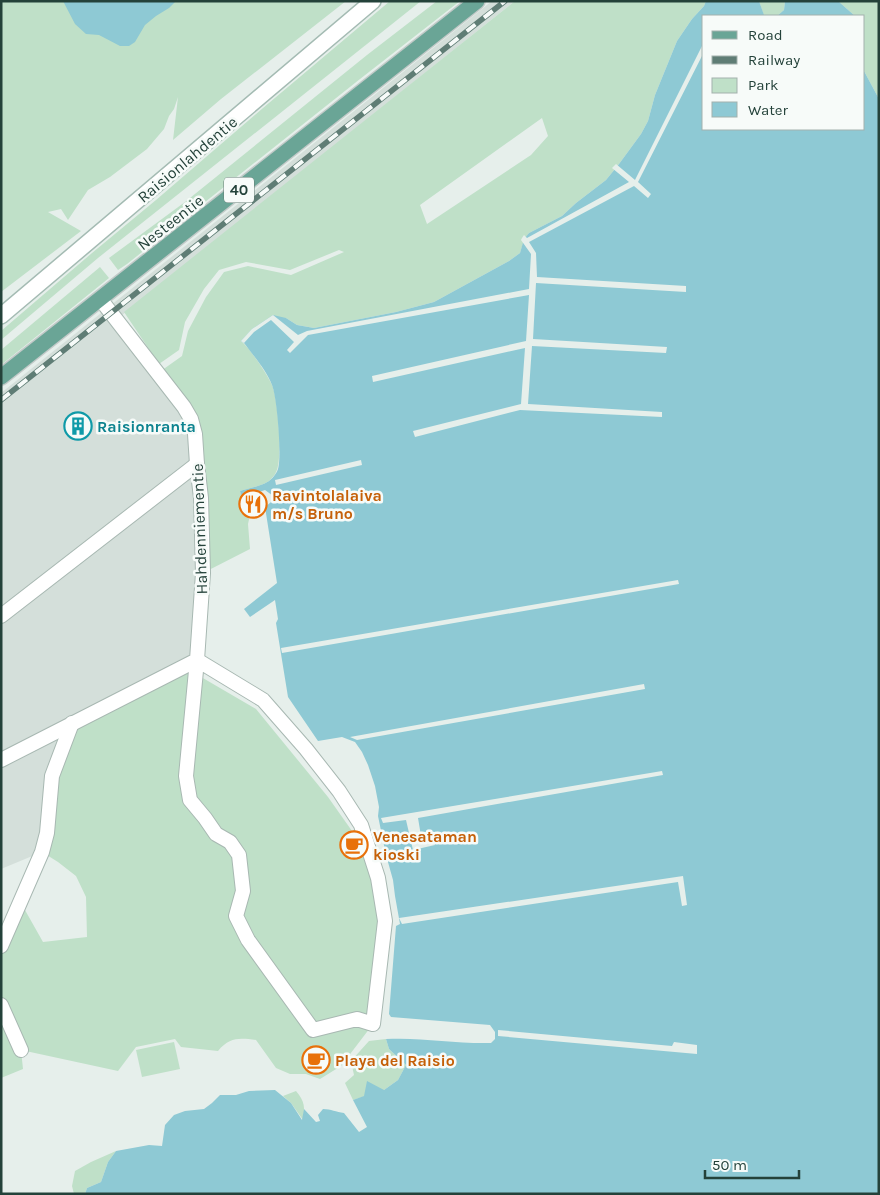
<svg xmlns="http://www.w3.org/2000/svg" width="880" height="1195" viewBox="0 0 880 1195" font-family="Karla,sans-serif">
<style>
.built{fill:#d4dfda}
.green{fill:#bfe0c8;fill-rule:evenodd}
.water{fill:#8ec9d4}
.pier{fill:#e6efeb}
.lines{fill:none;stroke-linecap:round;stroke-linejoin:round}
.minor-casing{stroke:#a8b8b2;stroke-width:16}
.secondary-casing{stroke:#a4bbb3;stroke-width:18}
.primary-casing{stroke:#c2cac8;stroke-width:18}
.minor{stroke:#fff;stroke-width:14}
.secondary{stroke:#fff;stroke-width:15}
.primary{stroke:#6aa596;stroke-width:15}
.rail-casing{stroke:#5f7d75;stroke-width:5.5}
.rail{stroke:#f7fbf9;stroke-width:4;stroke-dasharray:11;stroke-linecap:butt}
.labels{text-anchor:middle;stroke-width:5;stroke-linejoin:round;paint-order:stroke}
.shield{fill:#f7fbf9;stroke:#637a73;stroke-width:1}
.shield-label{font-size:15px;font-weight:bold;fill:#24423a}
.street-label{font-size:16px;fill:#24423a;stroke:#f7fbf9}
.culture-label{font-size:16px;font-weight:bold;fill:#0d838f;stroke:#f7fbf9;text-anchor:start}
.food-label{font-size:16px;font-weight:bold;fill:#c56008;stroke:#f7fbf9;text-anchor:start}
</style>
<rect width="100%" height="100%" fill="#e6efeb"/>
<polygon class="built" points="492,1 515,1 111,324 132,340 195,434 197,660 42,852 1,869 1,393"/>
<g class="green">
<polygon points="1,1 346,1 221,99 173,140 178,97 174,109 169,116 164,129 147,149 110,177 88,190 68,220 61,209 48,212 81,231 1,292"/>
<polygon points="390,1 421,1 98,258 1,340 1,331 92,253 156,200 263,108"/>
<polygon points="437,1 460,1 360,79 127,264 118,270 109,258 185,202 367,55"/>
<path d="M 515,1 L 706,1 L 704,6 L 692,19 L 677,41 L 655,95 L 648,121 L 641,134 L 619,164 L 606,180 L 576,203 L 562,216 L 529,233 L 524,240 L 520,253 L 509,261 L 434,302 L 396,312 L 314,328 L 297,325 L 286,318 L 252,329 L 241,341 C 249,347 268,375 272,385 C 278,398 283,461 276,472 C 275,475 271,479 269,481 C 264,485 247,489 240,491 L 244,504 L 253,502 L 248,524 L 250,549 L 203,573 L 195,434 L 158,373 L 182,356 L 188,331 L 206,297 L 224,272 L 248,266 L 291,275 L 344,252 L 339,250 L 290,270 L 246,262 L 219,270 L 204,289 L 185,322 L 179,350 L 159,364 L 124,312 ZM 542,118 L 548,136 L 531,155 L 427,224 L 420,205 Z"/>
<polygon points="759,1 785,1 784,10 777,16 764,16"/>
<polygon points="838,1 879,1 879,99 864,71 864,16 855,16"/>
<polygon points="100,267 109,278 1,365 1,350"/>
<path d="M 197,660 L 196,674 L 256,709 L 328,797 L 352,831 L 361,825 L 385,921 L 373,1024 L 341,1066 L 320,1079 L 306,1074 L 290,1074 L 276,1068 L 256,1040 C 239,1038 230,1037 218,1051 L 181,1047 L 175,1039 L 136,1047 L 118,1071 L 21,1050 L 23,1069 L 1,1078 L 1,946 L 21,903 L 43,942 L 87,937 L 86,897 L 76,876 L 58,862 L 42,852 L 52,776 L 72,723 Z"/>
<polygon points="386,1039 389,1049 406,1065 398,1080 384,1090 353,1100 345,1083 354,1075 351,1061 369,1041"/>
<polygon points="174,1042 180,1069 142,1077 136,1050"/>
<path d="M 296,1091 C 305,1102 305,1107 303,1120 L 291,1103 L 283,1096 Z"/>
<polygon points="116,1151 108,1162 101,1182 87,1188 85,1194 74,1194 72,1186 75,1171 91,1162"/>
</g>
<g class="water">
<polygon points="63,1 176,1 169,8 156,16 145,25 135,42 129,46 120,46 99,35 86,34 75,24"/>
<path d="M 706,1 L 759,1 L 764,15 L 771,16 L 704,16 L 704,129 L 864,129 L 864,71 L 879,99 L 879,1194 L 85,1194 L 87,1188 L 101,1182 L 108,1162 L 116,1151 L 149,1145 L 162,1146 L 165,1125 L 174,1115 L 185,1111 L 204,1109 L 212,1103 L 220,1095 L 236,1095 L 249,1091 L 275,1090 L 291,1103 L 302,1120 L 304,1109 L 316,1122 L 320,1121 L 318,1115 L 323,1109 C 331,1109 336,1112 344,1113 L 359,1132 L 367,1127 L 353,1100 L 364,1096 L 367,1081 L 384,1090 L 398,1080 L 406,1065 L 389,1049 L 386,1039 C 421,1037 456,1044 491,1043 L 495,1039 L 495,1032 L 490,1025 L 391,1017 L 389,1014 L 396,926 L 400,924 L 395,896 L 393,880 L 386,855 L 378,816 L 379,807 L 375,786 L 368,765 L 362,752 L 355,742 L 342,737 L 318,741 L 288,697 L 276,623 L 278,619 L 275,600 L 250,617 L 244,609 L 277,583 L 265,507 L 276,498 L 265,490 L 242,498 L 240,491 C 247,489 264,485 269,481 C 272,479 277,473 278,469 C 282,456 277,397 272,385 C 267,371 253,355 244,343 L 241,341 L 252,329 L 273,315 L 286,318 L 297,325 L 314,328 L 396,312 L 434,302 L 509,261 L 520,253 L 524,239 L 529,233 L 562,216 L 576,203 L 606,180 L 619,164 L 641,134 L 648,121 L 655,95 L 677,41 L 692,19 L 704,6 Z"/>
<polygon points="785,1 838,1 855,16 777,16 784,10"/>
</g>
<g class="pier">
<polygon points="704,42 704,52 638,182 651,194 648,198 634,186 529,242 536,253 537,277 686,286 686,292 536,283 533,339 667,347 666,353 532,346 528,404 662,412 662,417 520,410 415,437 413,431 521,404 525,348 373,382 372,376 526,341 529,295 308,335 290,353 287,350 294,342 271,320 254,332 244,343 241,341 252,329 273,315 298,335 307,331 529,289 531,254 521,240 522,238 524,235 527,238 629,182 612,168 616,164 635,180"/>
<polygon points="361,460 362,465 276,485 275,480"/>
<polygon points="678,580 679,584 282,653 281,648"/>
<polygon points="644,684 645,689 357,740 350,737"/>
<polygon points="662,771 663,775 418,818 422,842 434,840 435,845 413,850 406,820 383,823 381,818"/>
<polygon points="683,876 687,905 682,906 678,882 402,924 399,918"/>
<polygon points="498,1030 672,1046 674,1042 697,1045 697,1054 498,1036"/>
</g>
<g class="lines">
<g class="minor-casing">
<g id="minor">
<polyline points="1,616 197,464"/>
<polygon points="197,660 263,700 306,749 339,791 361,825 378,878 385,921 373,1024 357,1019 313,1030 248,940 236,916 243,891 239,855 230,842 216,834 205,818 190,800 186,776"/>
<polyline points="1,760 197,660 203,573 201,498 197,464 195,434 191,419 184,407 101,300"/>
<polyline points="1,946 42,852 47,833 52,776 72,723"/>
<polyline points="1,1005 21,1050"/>
</g>
</g>
<g class="secondary-casing">
<polyline id="secondary" points="1,316 373,1"/>
</g>
<g class="primary-casing">
<polyline id="primary" points="1,377 477,1"/>
</g>
<use href="#minor" class="minor"/>
<use href="#secondary" class="secondary"/>
<use href="#primary" class="primary"/>
<g class="rail-casing">
<polyline id="rail" points="1,400 505,1"/>
</g>
<use href="#rail" class="rail"/>
</g>
<defs>
<g id="building-ring" transform="scale(1.4375)"><circle r="9.5" fill="#f7fbf9" stroke="#0f9aa8" stroke-width="1.5"/><path d="M-4-6H4V6H1V3H-1V6H-4ZM-2.5-4.3h1.7v1.8h-1.7ZM.8-4.3h1.7v1.8H.8ZM-2.5-1h1.7V.8h-1.7ZM.8-1h1.7V.8H.8Z" fill="#0f9aa8"/></g>
<g id="restaurant-ring" transform="scale(1.4375)"><circle r="9.5" fill="#f7fbf9" stroke="#e8710a" stroke-width="1.5"/><path d="M-5-6h1v4h1v-4h1v4h1v-4h1v5L-1.5 .5V6h-2V.5L-5-1ZM5-6V6H3V1.5H1.5Q1.5-4 5-6Z" fill="#e8710a"/></g>
<g id="cafe-ring" transform="scale(1.4375)"><circle r="9.5" fill="#f7fbf9" stroke="#e8710a" stroke-width="1.5"/><path d="M-5.5-4.5H6V0H3Q3 3.5 0 3.5H-2.5Q-5.5 3.5-5.5 0ZM3-3.2v2h1.7v-2ZM-6 4.5H4V6H-6Z" fill="#e8710a"/></g>
</defs>
<g fill-rule="evenodd">
<use href="#building-ring" x="78" y="426"/>
<use href="#restaurant-ring" x="253" y="504"/>
<use href="#cafe-ring" x="354" y="845"/>
<use href="#cafe-ring" x="316" y="1060"/>
</g>
<g class="labels">
<rect class="shield" x="224" y="177.5" width="30" height="25" rx="4"/>
<g class="shield-label">
<text x="239" y="195">40</text>
</g>
<g class="street-label">
<text transform="translate(187 159) rotate(-40)" y="6">Raisionlahdentie</text>
<text transform="translate(170 222) rotate(-38)" y="6">Nesteentie</text>
<text transform="translate(199 529) rotate(-92)" y="6">Hahdenniementie</text>
</g>
<g class="culture-label">
<text x="97" y="432">Raisionranta</text>
</g>
<g class="food-label">
<text x="272" y="501">Ravintolalaiva<tspan x="272" dy="18">m/s Bruno</tspan></text>
<text x="373" y="842">Venesataman<tspan x="373" dy="18">kioski</tspan></text>
<text x="335" y="1066">Playa del Raisio</text>
</g>
</g>
<rect width="880" height="1195" fill="none" stroke="#24423a" stroke-width="5"/>
<rect x="702" y="15" width="162" height="115" fill="#f7fbf9" stroke="#a3b1ad"/>
<rect x="712" y="31" width="25" height="8" fill="#6aa596" stroke="#a3b1ad"/>
<text x="748" y="40" font-size="15" fill="#24423a">Road</text>
<rect x="712" y="56" width="25" height="8" fill="#5f7d75" stroke="#a3b1ad"/>
<text x="748" y="65" font-size="15" fill="#24423a">Railway</text>
<rect x="712" y="78" width="25" height="15" fill="#bfe0c8" stroke="#a3b1ad"/>
<text x="748" y="90" font-size="15" fill="#24423a">Park</text>
<rect x="712" y="102" width="25" height="15" fill="#8ec9d4" stroke="#a3b1ad"/>
<text x="748" y="115" font-size="15" fill="#24423a">Water</text>
<path d="M705 1170v8h94v-8" fill="none" stroke="#24423a" stroke-width="2.5"/>
<text x="712" y="1170" font-size="15" fill="#24423a" stroke="#f7fbf9" stroke-width="4" paint-order="stroke">50 m</text>
</svg>
